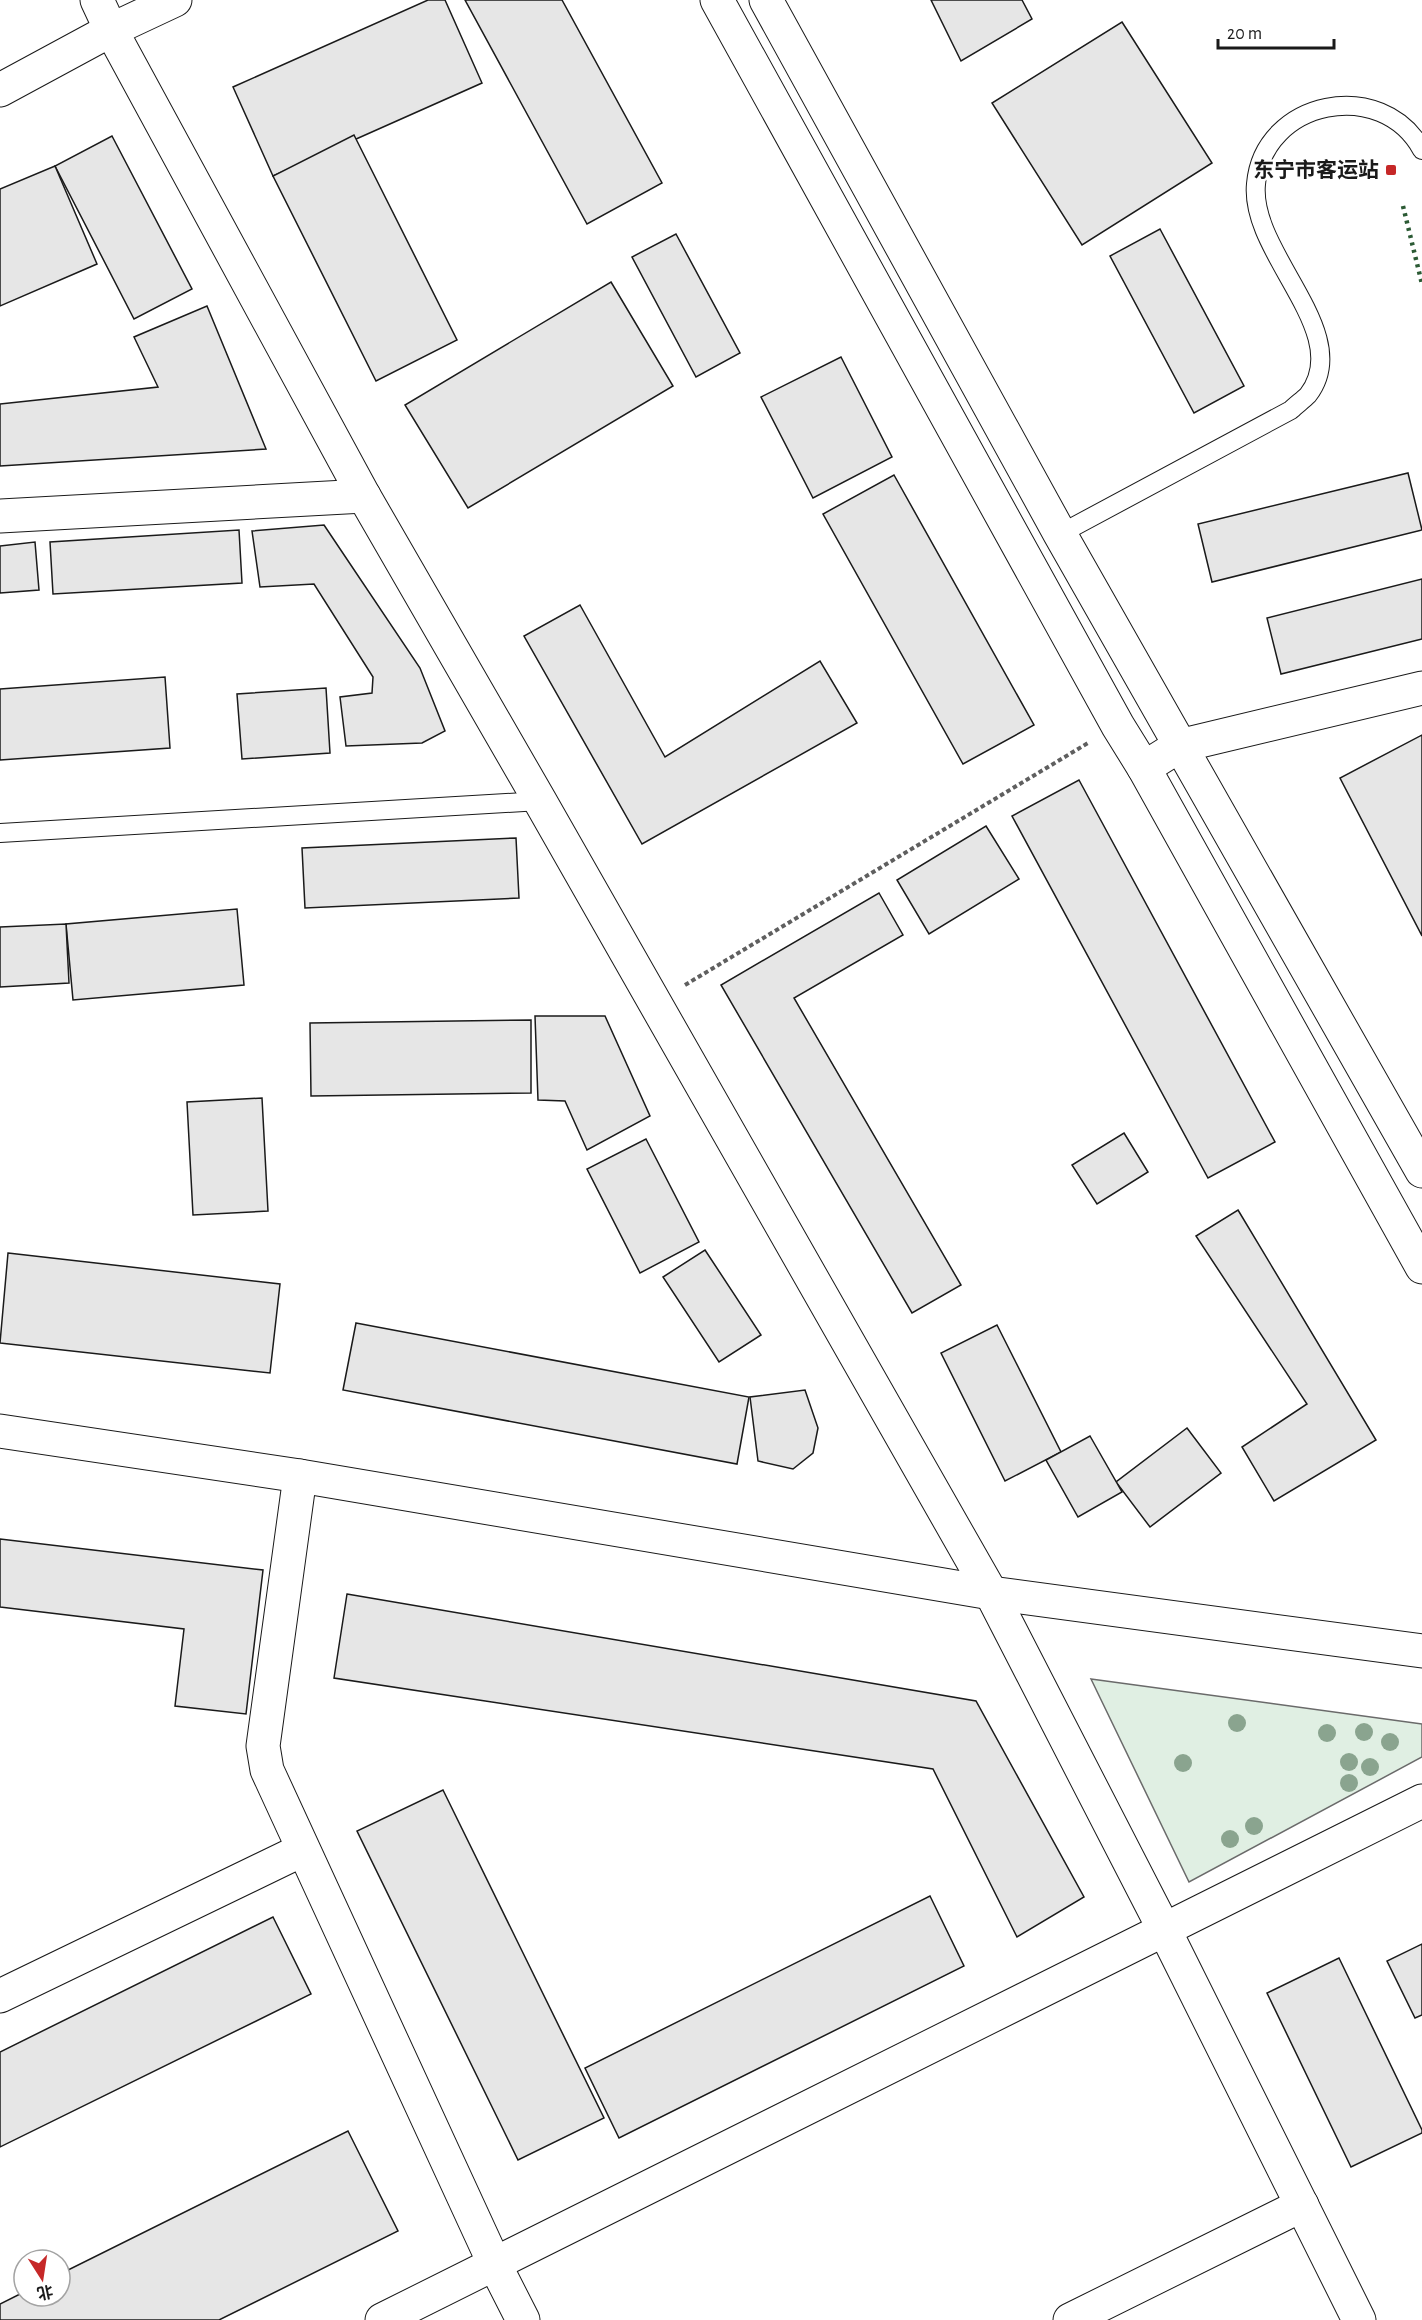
<svg xmlns="http://www.w3.org/2000/svg" width="1422" height="2320" viewBox="0 0 1422 2320" font-family="'Alegreya Sans','Noto Sans SC',sans-serif">
<style>
.green{fill:#e0efe3;stroke:#6a6a6a;stroke-width:1.5}
.building{fill:#e6e6e6;stroke:#1a1a1a;stroke-width:1.5}
.lines{fill:none;stroke-linecap:round;stroke-linejoin:round}
.lane-casing{stroke:#1a1a1a;stroke-width:20}
.street-casing{stroke:#1a1a1a;stroke-width:35}
.secondary-casing{stroke:#1a1a1a;stroke-width:35}
.highway-casing{stroke:#1a1a1a;stroke-width:35}
.path{stroke:#5f5f5f;stroke-width:4;stroke-dasharray:4.5 3;stroke-linecap:butt}
.lane{stroke:#fff;stroke-width:18}
.street{stroke:#fff;stroke-width:33}
.secondary{stroke:#fff;stroke-width:33}
.highway{stroke:#fff;stroke-width:33}
.hedge{stroke:#2b5a34;stroke-width:4.5;stroke-dasharray:3 4.5;stroke-linecap:butt}
.tree{fill:#8aa48f}
.poi-dot{fill:#c62828;stroke:#fff;stroke-width:2}
.labels{text-anchor:middle;stroke-width:4.5;stroke-linejoin:round;paint-order:stroke}
.poi-label{font-size:21px;font-weight:bold;fill:#1a1a1a;stroke:#fff;text-anchor:end}
</style>
<rect width="100%" height="100%" fill="#fff"/>
<polygon class="green" points="1091,1679 1422,1724 1422,1757 1189,1882"/>
<g class="building">
<polygon points="428,0 445,0 482,83 273,176 233,87"/>
<polygon points="465,0 562,0 662,183 587,224"/>
<polygon points="931,0 1022,0 1032,19 961,61"/>
<polygon points="1122,22 1212,163 1082,245 992,103"/>
<polygon points="354,135 457,340 376,381 273,176"/>
<polygon points="112,136 192,289 134,319 55,166"/>
<polygon points="55,166 97,264 0,306 0,189"/>
<polygon points="1160,229 1244,386 1194,413 1110,256"/>
<polygon points="676,234 740,353 696,377 632,257"/>
<polygon points="611,282 673,386 468,508 405,405"/>
<polygon points="207,306 266,449 0,466 0,404 158,387 134,337"/>
<polygon points="841,357 892,457 813,498 761,397"/>
<polygon points="1408,473 1422,530 1212,582 1198,524"/>
<polygon points="894,475 1034,725 963,764 823,514"/>
<polygon points="324,525 420,668 445,731 422,743 346,746 340,697 372,693 373,677 314,584 260,587 252,531"/>
<polygon points="239,530 242,583 53,594 50,542"/>
<polygon points="35,542 39,590 0,593 0,546"/>
<polygon points="1422,579 1422,639 1281,674 1267,618"/>
<polygon points="580,605 665,757 820,661 857,723 642,844 524,636"/>
<polygon points="165,677 170,748 0,760 0,689"/>
<polygon points="326,688 330,753 242,759 237,694"/>
<polygon points="1422,735 1422,936 1340,778"/>
<polygon points="1079,780 1275,1142 1208,1178 1012,816"/>
<polygon points="986,826 1019,879 929,934 897,880"/>
<polygon points="516,838 519,898 305,908 302,848"/>
<polygon points="879,893 903,935 794,998 961,1285 912,1313 721,985"/>
<polygon points="237,909 244,985 73,1000 66,924"/>
<polygon points="66,924 69,983 0,987 0,927"/>
<polygon points="535,1016 605,1016 650,1116 587,1150 565,1101 538,1100"/>
<polygon points="531,1020 531,1093 311,1096 310,1023"/>
<polygon points="262,1098 268,1211 193,1215 187,1102"/>
<polygon points="1124,1133 1148,1172 1097,1204 1072,1165"/>
<polygon points="646,1139 699,1242 640,1273 587,1169"/>
<polygon points="1238,1210 1376,1440 1274,1501 1242,1447 1307,1404 1196,1236"/>
<polygon points="705,1250 761,1335 719,1362 663,1277"/>
<polygon points="8,1253 280,1284 270,1373 0,1343"/>
<polygon points="356,1323 749,1397 737,1464 343,1390"/>
<polygon points="997,1325 1061,1452 1005,1481 941,1353"/>
<polygon points="805,1390 818,1428 813,1453 793,1469 758,1461 750,1397"/>
<polygon points="1187,1428 1221,1473 1150,1527 1116,1482"/>
<polygon points="1090,1436 1122,1492 1078,1517 1046,1460"/>
<polygon points="0,1539 263,1570 246,1714 175,1706 184,1629 0,1607"/>
<polygon points="347,1594 976,1701 1084,1897 1017,1937 933,1769 334,1678"/>
<polygon points="443,1790 604,2118 518,2160 357,1831"/>
<polygon points="930,1896 964,1966 619,2138 585,2068"/>
<polygon points="273,1917 311,1994 0,2147 0,2052"/>
<polygon points="1422,1944 1422,2015 1415,2018 1387,1961"/>
<polygon points="1339,1958 1422,2130 1422,2133 1351,2167 1267,1993"/>
<polygon points="348,2131 398,2231 219,2320 0,2320 0,2304 24,2292 24,2296 60,2296 60,2274"/>
</g>
<g class="lines">
<g class="lane-casing">
<g id="lane">
<path d="M 1060,534 L 1291,410 C 1296,405 1303,400 1308,395 C 1356,333 1249,254 1256,184 C 1263,100 1382,76 1422,150"/>
<polyline points="0,833 540,801"/>
</g>
</g>
<g class="street-casing">
<g id="street">
<polyline points="97,0 111,30 364,496 540,801 991,1593 1165,1931 1359,2320"/>
<polyline points="0,516 364,496"/>
<polyline points="1144,768 1179,746 1422,688"/>
<polyline points="0,1431 300,1476 991,1593 1422,1651"/>
<polyline points="300,1476 263,1746 267,1770 495,2265 523,2320"/>
<polyline points="0,1996 302,1850"/>
<polyline points="382,2320 1422,1801"/>
<polyline points="1070,2320 1302,2205"/>
</g>
</g>
<g class="secondary-casing">
<polyline id="secondary" points="0,90 111,30 175,0"/>
</g>
<g class="highway-casing">
<g id="highway">
<polyline points="717,0 1118,726 1144,768 1422,1267"/>
<polyline points="766,0 1060,534 1422,1171"/>
</g>
</g>
<polyline class="path" points="685,985 1088,743"/>
<use href="#lane" class="lane"/>
<use href="#street" class="street"/>
<use href="#secondary" class="secondary"/>
<use href="#highway" class="highway"/>
<polyline class="hedge" points="1403,206 1422,284"/>
</g>
<g class="tree">
<circle cx="1237" cy="1723" r="9"/>
<circle cx="1364" cy="1732" r="9"/>
<circle cx="1327" cy="1733" r="9"/>
<circle cx="1390" cy="1742" r="9"/>
<circle cx="1349" cy="1762" r="9"/>
<circle cx="1183" cy="1763" r="9"/>
<circle cx="1370" cy="1767" r="9"/>
<circle cx="1349" cy="1783" r="9"/>
<circle cx="1254" cy="1826" r="9"/>
<circle cx="1230" cy="1839" r="9"/>
</g>
<rect class="poi-dot" x="1385" y="164" width="12" height="12" rx="3"/>
<g class="labels">
<g class="poi-label">
<text x="1379" y="177">东宁市客运站</text>
</g>
</g>
<g transform="translate(42 2278) rotate(168)"><circle r="28" fill="#ffffff" stroke="#a3a3a3" stroke-width="1.5"/>
<path d="M0-4.5L10 22L0 15L-10 22Z" fill="#c62828"/>
<text y="-9" font-size="16" font-weight="bold" text-anchor="middle" fill="#1a1a1a">北</text>
</g>
<path d="M1218 39v9h116v-9" fill="none" stroke="#1a1a1a" stroke-width="3"/>
<text x="1227" y="39" font-size="18" fill="#1a1a1a" stroke="#ffffff" stroke-width="4.5" paint-order="stroke">20 m</text>
</svg>
